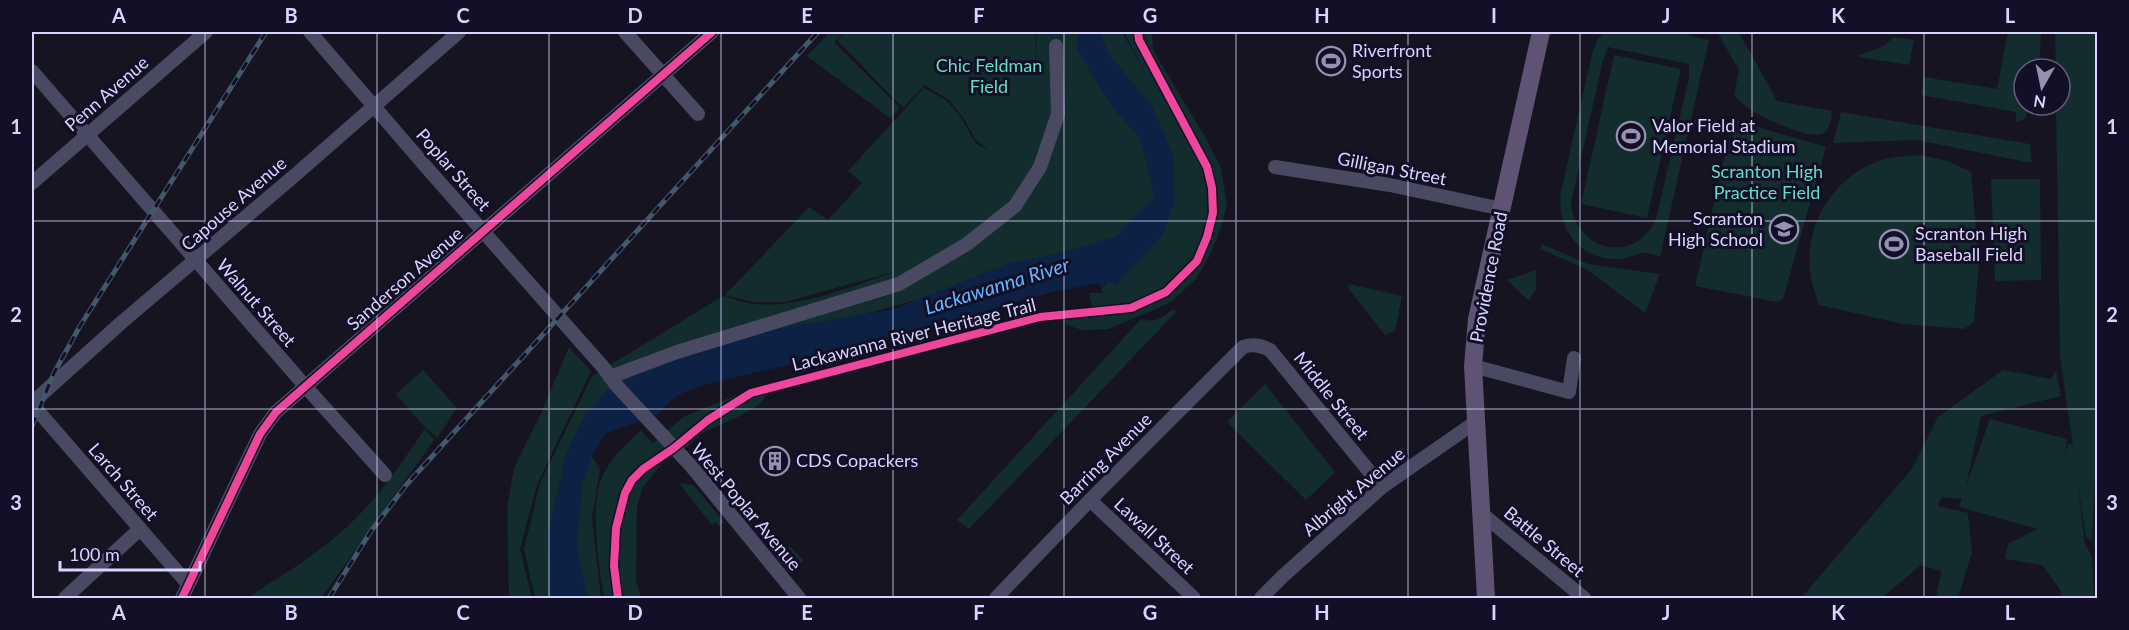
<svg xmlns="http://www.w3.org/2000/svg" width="2129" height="630" viewBox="0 0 2129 630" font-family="Lato,sans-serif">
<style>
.green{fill:#132c2d;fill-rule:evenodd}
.water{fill:#0d2144}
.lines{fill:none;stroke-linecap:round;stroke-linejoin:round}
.minor{stroke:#4a4962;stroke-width:14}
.major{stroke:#5e5373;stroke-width:18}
.rail-casing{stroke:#43596b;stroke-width:5}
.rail{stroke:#130f26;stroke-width:3;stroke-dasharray:9;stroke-linecap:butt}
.cycleway-casing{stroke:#130f26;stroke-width:11}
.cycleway{stroke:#ed469a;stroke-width:8}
.grid{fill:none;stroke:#d9d4ff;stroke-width:1.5;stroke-opacity:0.55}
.labels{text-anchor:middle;stroke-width:6;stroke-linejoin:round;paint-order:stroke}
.poi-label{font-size:18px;fill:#d9d4ff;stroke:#130f26;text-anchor:start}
.park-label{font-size:18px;fill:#5fe0c0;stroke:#130f26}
.street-label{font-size:18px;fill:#d9d4ff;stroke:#130f26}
.water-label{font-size:20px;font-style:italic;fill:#62b6ff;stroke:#130f26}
.neatline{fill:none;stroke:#d9d4ff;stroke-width:2}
.grid-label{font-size:20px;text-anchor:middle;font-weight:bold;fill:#d9d4ff}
</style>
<rect width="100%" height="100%" fill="#161421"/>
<g class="green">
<polygon points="830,32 845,32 834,42 900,108 890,118 807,56"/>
<path d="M 846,32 L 1036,32 L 1034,89 L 1037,32 L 1122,32 L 1147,76 L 1124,32 L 1152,32 L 1153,50 L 1204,135 L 1221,168 L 1227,205 L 1221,228 L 1209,257 L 1195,280 L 1170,303 L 1108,329 L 1082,330 L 1067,325 L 1063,319 L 1094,313 L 1089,293 L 1102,293 L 1101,287 L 1104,287 L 1107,282 L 1117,284 L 1123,273 L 941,293 L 747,347 L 583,444 L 600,469 L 592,518 L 601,598 L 535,598 L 524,549 L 540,483 L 592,376 L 723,296 C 733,298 744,303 755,304 C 804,308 854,285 901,270 L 785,302 L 753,302 L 725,295 L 809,207 L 828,220 L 862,183 L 848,171 L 924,88 L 947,101 L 962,119 L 975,143 L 988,150 L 975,139 L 966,122 L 949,100 L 925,85 L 903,108 L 837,40 Z"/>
<path d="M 1604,32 L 1687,32 L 1691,36 L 1709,40 L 1660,257 C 1655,255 1647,252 1642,253 C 1633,255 1625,260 1615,259 C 1578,259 1556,226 1561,192 L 1592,54 L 1598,39 ZM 1608,47 L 1689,64 L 1689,78 L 1656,219 C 1636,265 1575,252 1571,203 L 1603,60 Z"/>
<path d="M 1717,32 L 1739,32 L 1777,101 L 1832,111 C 1831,117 1831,129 1824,133 C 1811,142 1756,115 1744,105 C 1741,102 1737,99 1734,95 L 1739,70 Z"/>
<polygon points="2008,32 2041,32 2039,69 2024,69 2024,105 2030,105 2025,118 2019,122 2016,121 2016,112 1921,95 1924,77 1997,89"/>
<polygon points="2055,32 2097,32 2098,413 2092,541 2086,537 2077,479 2085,544 2092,556 2094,598 2060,598 2061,591 2042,565 2005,559 2008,544 2038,529 1959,507 1962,499 1942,497 1938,506 1968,513 1972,552 1958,598 1936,598 1941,571 1921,565 1882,598 1801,598 1912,469 1938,417 2003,370 2051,379 2056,370 2061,396 1981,416 1966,486 1990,419 2067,439 2065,454 2068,444 2073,445 2060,357 2056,105 2060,105 2060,69 2056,69"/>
<polygon points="1894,37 1914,40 1909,65 1859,57 1859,55 1882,47"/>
<polygon points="1614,55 1681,69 1647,218 1581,204"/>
<polygon points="1841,112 2030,144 2032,163 1917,140 1833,143"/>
<polygon points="1737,121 1826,147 1783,299 1777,302 1695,286 1728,141 1732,142"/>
<path d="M 1921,155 L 1948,161 L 1971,172 L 1979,262 L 1974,322 L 1964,329 L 1903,324 L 1819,305 C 1815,293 1811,281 1810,269 C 1805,220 1838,172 1885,159 C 1897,156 1909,156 1921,155 Z"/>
<polygon points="1991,179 2040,179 2041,280 1995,281"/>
<polygon points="1542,244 1588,264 1660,274 1645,313 1586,269 1540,249"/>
<polygon points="1536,270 1536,289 1529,301 1507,280"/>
<polygon points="1349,284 1402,296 1395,331 1385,335 1348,288"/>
<path d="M 1173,309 L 1176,312 L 969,529 L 957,520 L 1141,319 C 1156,323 1161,319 1173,309 Z"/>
<polygon points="569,347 591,371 537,485 520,549 532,598 509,598 507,508 514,468 542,411"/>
<polygon points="423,370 457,408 437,438 420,422 396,394"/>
<polygon points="1265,384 1335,472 1306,500 1227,422"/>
<path d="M 751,389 L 753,394 L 763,391 L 766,396 L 760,404 L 742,415 L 702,433 L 687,447 L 663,462 L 643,487 L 637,506 L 636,580 L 641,598 L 604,598 C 599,564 587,499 606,469 C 615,454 629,442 640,430 L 653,443 L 683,417 Z"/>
<path d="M 425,429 L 434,440 L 321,598 L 243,598 L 250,596 C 284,574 326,549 354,520 C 382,493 403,460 425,429 Z"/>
<polygon points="679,483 693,485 724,522 719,526 716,522 712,525"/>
<path d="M 790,547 L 804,560 L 791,574 L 778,560 C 778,552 784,550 790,547 Z"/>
</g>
<polygon class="water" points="1077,32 1100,32 1109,54 1152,106 1173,154 1175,199 1162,236 1116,284 1107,282 1104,286 1101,287 1099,283 1053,292 789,365 714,382 684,392 670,401 657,415 605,434 592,456 582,486 577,549 588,598 551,598 548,533 566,454 583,419 604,393 645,369 777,329 894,309 1007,264 1061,253 1117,236 1154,198 1147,164 1139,137 1113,108 1077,50"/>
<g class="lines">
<g class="minor">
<polyline points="310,32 427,168 603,367 617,386 692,467 799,598"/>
<polyline points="625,32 698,114"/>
<polyline points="32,71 305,386 385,475"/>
<polyline points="1275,167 1390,185 1502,209"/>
<polyline points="32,183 206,32"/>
<polyline points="1473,366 1569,392 1574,358"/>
<polyline points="610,377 677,352 899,284 967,244 1015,206 1040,167 1058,114 1056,46"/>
<polyline points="32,403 122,322 294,176 459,32"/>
<polyline points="32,404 188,584"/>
<polyline points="1090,500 1194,598"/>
<polyline points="1481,513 1584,598"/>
<polyline points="65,598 140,529"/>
<polyline points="182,598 260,434 276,412 712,32"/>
<path d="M 996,598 L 1090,500 L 1243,347 C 1253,344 1260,345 1270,350 L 1382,487"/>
<polyline points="1261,598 1283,576 1382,487 1477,421"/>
</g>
<polyline class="major" points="1486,598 1473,366 1477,319 1541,32"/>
<g class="rail-casing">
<g id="rail">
<polyline points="32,426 54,373 80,326 266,32"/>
<polyline points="329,598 371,531 407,484 818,32"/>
</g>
</g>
<use href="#rail" class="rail"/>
<g class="cycleway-casing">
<g id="cycleway">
<polyline points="182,598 260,434 276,412 712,32"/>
<polyline points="618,598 614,566 616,528 625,493 632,480 643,469 674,448 708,420 751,393 1040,317 1131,308 1166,292 1197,261 1207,237 1213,213 1212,188 1207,167 1139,40 1138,32"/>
</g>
</g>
<use href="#cycleway" class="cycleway"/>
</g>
<path class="grid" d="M 205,32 L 205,598M 377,32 L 377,598M 549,32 L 549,598M 721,32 L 721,598M 893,32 L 893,598M 1064,32 L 1064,598M 1236,32 L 1236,598M 1408,32 L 1408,598M 1580,32 L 1580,598M 1752,32 L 1752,598M 1924,32 L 1924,598M 32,221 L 2098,221M 32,409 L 2098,409"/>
<defs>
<g id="stadium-ring" transform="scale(1.5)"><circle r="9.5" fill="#130f26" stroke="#9591b1" stroke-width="1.5"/><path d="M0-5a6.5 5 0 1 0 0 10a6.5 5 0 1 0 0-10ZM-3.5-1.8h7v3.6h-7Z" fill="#9591b1"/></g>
<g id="school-ring" transform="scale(1.5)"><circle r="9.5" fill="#130f26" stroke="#9591b1" stroke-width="1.5"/><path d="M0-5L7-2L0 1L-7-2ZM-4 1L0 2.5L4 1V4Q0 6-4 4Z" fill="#9591b1"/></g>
<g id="building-ring" transform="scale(1.5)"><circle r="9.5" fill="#130f26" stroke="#9591b1" stroke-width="1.5"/><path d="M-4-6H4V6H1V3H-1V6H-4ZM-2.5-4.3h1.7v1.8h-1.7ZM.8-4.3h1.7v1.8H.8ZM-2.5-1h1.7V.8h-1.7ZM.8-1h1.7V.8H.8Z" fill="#9591b1"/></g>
</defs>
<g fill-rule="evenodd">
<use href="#stadium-ring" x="1331" y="61"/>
<use href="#stadium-ring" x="1631" y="136"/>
<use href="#school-ring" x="1784" y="229"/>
<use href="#stadium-ring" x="1894" y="244"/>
<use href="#building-ring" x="775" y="461"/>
</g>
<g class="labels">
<g class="poi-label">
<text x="1352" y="57">Riverfront<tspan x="1352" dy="21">Sports</tspan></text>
<text x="1652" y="132">Valor Field at<tspan x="1652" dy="21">Memorial Stadium</tspan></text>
<text x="1763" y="225" text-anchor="end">Scranton<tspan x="1763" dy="21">High School</tspan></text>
<text x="1915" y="240">Scranton High<tspan x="1915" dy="21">Baseball Field</tspan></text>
<text x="796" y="467">CDS Copackers</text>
</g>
<g class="park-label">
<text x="989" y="72">Chic Feldman<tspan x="989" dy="21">Field</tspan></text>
<text x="1767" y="178">Scranton High<tspan x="1767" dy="21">Practice Field</tspan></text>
</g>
<g class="street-label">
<text transform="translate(107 94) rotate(-41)" y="6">Penn Avenue</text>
<text transform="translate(1392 169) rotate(11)" y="6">Gilligan Street</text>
<text transform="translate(453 170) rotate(49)" y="6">Poplar Street</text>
<text transform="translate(234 204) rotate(-41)" y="6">Capouse Avenue</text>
<text transform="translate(1489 277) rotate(-79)" y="6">Providence Road</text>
<text transform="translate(405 279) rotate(-41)" y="6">Sanderson Avenue</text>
<text transform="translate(256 303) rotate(49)" y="6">Walnut Street</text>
<text transform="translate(914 335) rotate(-14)" y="6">Lackawanna River Heritage Trail</text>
<text transform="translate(1331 396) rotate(51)" y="6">Middle Street</text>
<text transform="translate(1106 459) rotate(-45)" y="6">Barring Avenue</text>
<text transform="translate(123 482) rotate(49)" y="6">Larch Street</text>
<text transform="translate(1354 492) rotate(-40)" y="6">Albright Avenue</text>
<text transform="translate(746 507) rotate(50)" y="6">West Poplar Avenue</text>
<text transform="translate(1154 536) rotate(43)" y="6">Lawall Street</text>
<text transform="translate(1544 542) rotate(40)" y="6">Battle Street</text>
</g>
<g class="water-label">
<text transform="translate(997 286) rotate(-17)" y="7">Lackawanna River</text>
</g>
</g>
<rect width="2129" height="630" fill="none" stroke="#130f26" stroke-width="66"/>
<g transform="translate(2042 87) rotate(189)"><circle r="28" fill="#130f26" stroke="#625e7d" stroke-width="1.5"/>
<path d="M0-4.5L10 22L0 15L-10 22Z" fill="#9591b1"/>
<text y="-9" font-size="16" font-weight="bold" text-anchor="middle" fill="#d9d4ff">N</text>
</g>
<path d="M60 561v9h140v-9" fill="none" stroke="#d9d4ff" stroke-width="3"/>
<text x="69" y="561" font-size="18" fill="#d9d4ff" stroke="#130f26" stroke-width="4.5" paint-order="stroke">100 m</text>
<rect x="33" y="33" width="2063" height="564" class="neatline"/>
<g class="grid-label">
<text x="119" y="23">A</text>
<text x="291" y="23">B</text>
<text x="463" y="23">C</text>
<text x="635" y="23">D</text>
<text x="807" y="23">E</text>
<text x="979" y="23">F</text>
<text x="1150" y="23">G</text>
<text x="1322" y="23">H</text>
<text x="1494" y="23">I</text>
<text x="1666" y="23">J</text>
<text x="1838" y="23">K</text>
<text x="2010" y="23">L</text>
<text x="16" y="134">1</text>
<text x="2112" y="134">1</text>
<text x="16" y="322">2</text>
<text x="2112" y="322">2</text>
<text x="16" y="510">3</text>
<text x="2112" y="510">3</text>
<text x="119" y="620">A</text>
<text x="291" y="620">B</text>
<text x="463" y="620">C</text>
<text x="635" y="620">D</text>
<text x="807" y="620">E</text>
<text x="979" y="620">F</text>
<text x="1150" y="620">G</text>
<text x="1322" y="620">H</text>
<text x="1494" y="620">I</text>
<text x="1666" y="620">J</text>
<text x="1838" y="620">K</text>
<text x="2010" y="620">L</text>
</g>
</svg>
